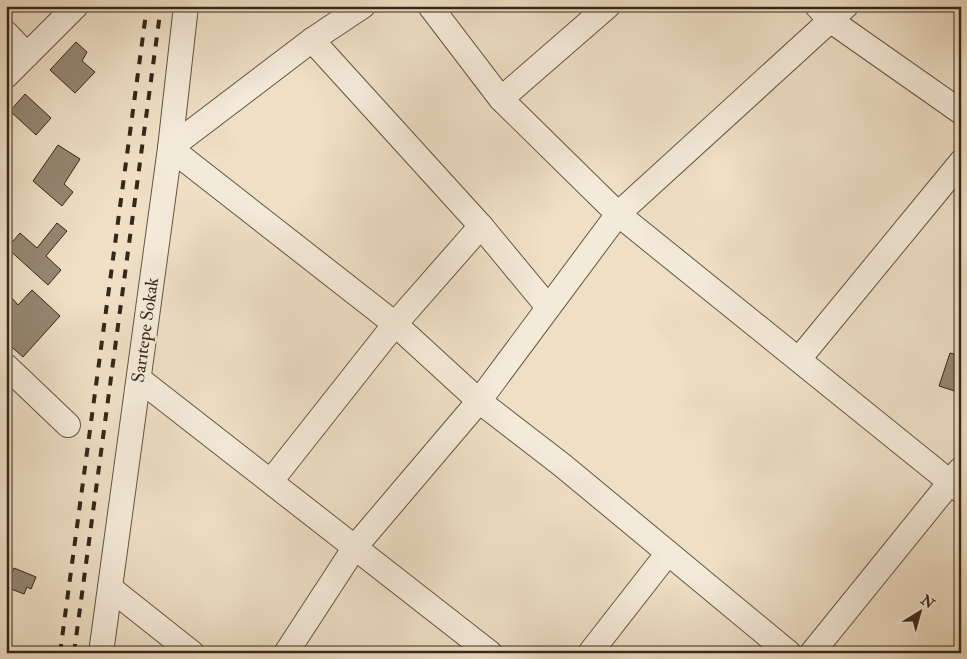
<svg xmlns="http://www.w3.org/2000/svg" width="967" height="659" viewBox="0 0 967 659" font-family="'IM FELL Double Pica',serif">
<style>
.building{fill:#958772;stroke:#352818}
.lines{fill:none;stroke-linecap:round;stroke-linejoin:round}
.minor-casing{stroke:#635643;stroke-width:26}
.minor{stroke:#f4ead9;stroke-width:24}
.rail{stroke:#352818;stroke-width:4;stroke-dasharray:9 9;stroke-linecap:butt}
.labels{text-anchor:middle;stroke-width:4;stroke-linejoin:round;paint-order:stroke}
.street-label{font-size:18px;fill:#352818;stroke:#f4ead9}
</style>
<rect width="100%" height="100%" fill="#eedfc5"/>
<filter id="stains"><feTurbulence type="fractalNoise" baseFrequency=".004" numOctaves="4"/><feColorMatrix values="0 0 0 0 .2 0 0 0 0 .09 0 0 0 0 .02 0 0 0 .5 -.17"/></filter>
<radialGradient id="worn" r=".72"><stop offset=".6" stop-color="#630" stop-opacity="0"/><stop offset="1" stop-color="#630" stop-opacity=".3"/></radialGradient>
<g class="building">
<polygon points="76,42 87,52 82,61 95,72 75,93 50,70"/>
<polygon points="25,94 51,118 36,135 10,111"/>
<polygon points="58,145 80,159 64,184 73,192 62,206 33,181"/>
<polygon points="57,223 67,231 46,256 61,270 48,285 7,248 20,233 37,248"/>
<polygon points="32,290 60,316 23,357 6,342 6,291 18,305"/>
<polygon points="950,353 961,356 961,393 939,386"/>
<polygon points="14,568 36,577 31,589 27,587 24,594 6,587"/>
</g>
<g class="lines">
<g class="minor-casing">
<g id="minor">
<polyline points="363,6 312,40 170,148 395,324 479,401 562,465 789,653"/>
<polyline points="430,6 501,99 618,214 961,491"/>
<polyline points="817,6 830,20 961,112"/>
<polyline points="6,33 27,55"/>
<polyline points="312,40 481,226 548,307"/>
<polyline points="6,76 76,6"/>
<polyline points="501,99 608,6"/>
<polyline points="799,359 961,162"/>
<polyline points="6,366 68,425"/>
<polyline points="139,379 490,653"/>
<polyline points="271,481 395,324 481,226"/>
<polyline points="110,588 192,653"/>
<polyline points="101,653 170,148 186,6"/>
<polyline points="286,653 355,547 479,401 618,214 846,6"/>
<polyline points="590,653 668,553"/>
<polyline points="812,653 960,470"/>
</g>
</g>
<use href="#minor" class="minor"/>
<g class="rail">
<polyline points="60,653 147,6"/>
<polyline points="74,653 161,6"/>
</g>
</g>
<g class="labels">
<g class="street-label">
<text transform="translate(145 330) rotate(-82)" y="6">Sarıtepe Sokak</text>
</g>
</g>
<rect width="967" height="659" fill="none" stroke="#eedfc5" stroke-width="25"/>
<rect x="8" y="8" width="952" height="644" fill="none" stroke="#352818" stroke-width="2.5"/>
<rect x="12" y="12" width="942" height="634" fill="none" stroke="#352818"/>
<g transform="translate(920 612) rotate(37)" stroke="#f4ead9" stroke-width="4" paint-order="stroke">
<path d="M0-4L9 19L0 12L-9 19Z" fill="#352818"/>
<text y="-8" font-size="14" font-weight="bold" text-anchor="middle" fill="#352818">N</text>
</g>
<rect width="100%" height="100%" filter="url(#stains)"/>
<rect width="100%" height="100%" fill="url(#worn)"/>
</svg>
